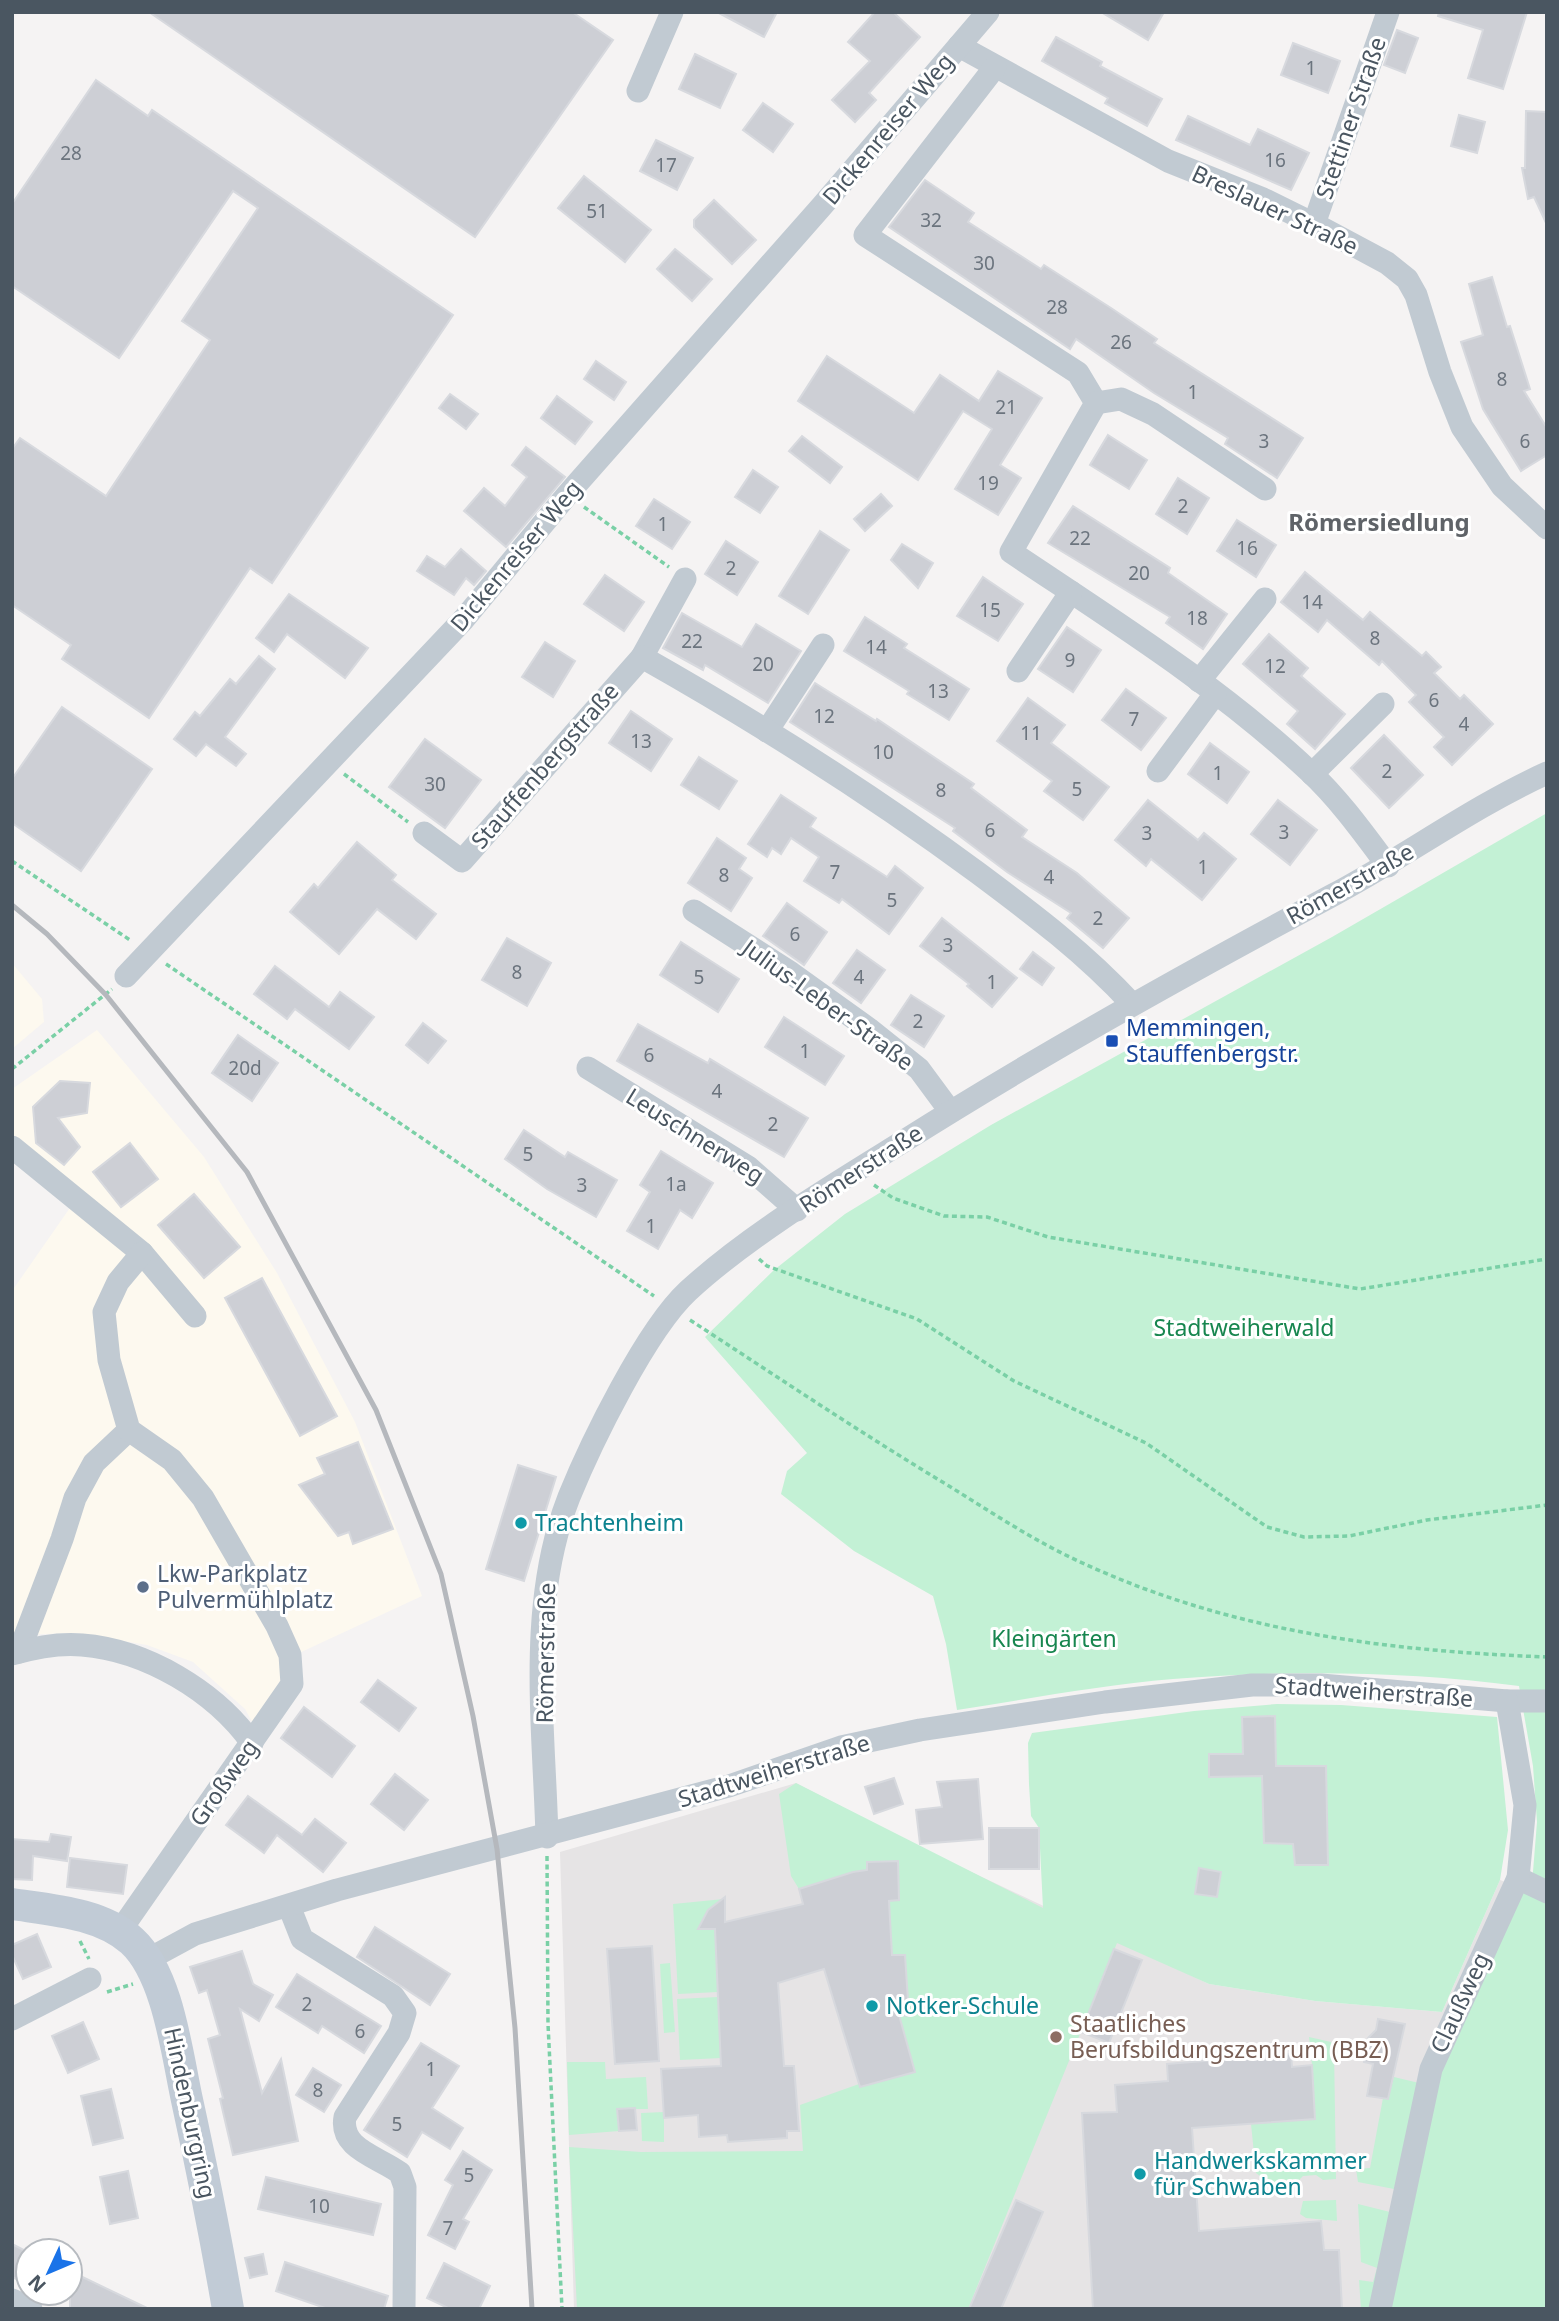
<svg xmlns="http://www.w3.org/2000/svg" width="1559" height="2321" viewBox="0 0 1559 2321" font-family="'Noto Sans',sans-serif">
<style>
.commercial{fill:#fdf9ef}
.education{fill:#e6e4e5}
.green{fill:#c3f1d5}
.building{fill:#cdcfd5;stroke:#d7d9de;stroke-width:2}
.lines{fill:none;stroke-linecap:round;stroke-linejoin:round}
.path{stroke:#7ad0a6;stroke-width:3.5;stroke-dasharray:5 3.5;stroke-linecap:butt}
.street{stroke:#c1cad2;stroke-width:23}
.secondary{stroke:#c1cbd6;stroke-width:32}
.rail{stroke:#b5b8bd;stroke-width:5}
.transit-dot{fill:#1a4fb4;stroke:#fff;stroke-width:2.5}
.culture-dot{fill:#0f9aa8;stroke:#fff;stroke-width:2.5}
.service-dot{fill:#5c6f8a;stroke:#fff;stroke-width:2.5}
.education-dot{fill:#8d6e63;stroke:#fff;stroke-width:2.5}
.labels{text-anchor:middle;stroke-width:6;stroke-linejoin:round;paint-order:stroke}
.number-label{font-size:19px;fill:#6b747e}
.street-label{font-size:23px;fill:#4a5661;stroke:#fff}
.transit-label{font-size:23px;fill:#164399;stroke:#fff;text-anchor:start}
.park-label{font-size:23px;fill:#17864f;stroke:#fff}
.culture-label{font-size:23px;fill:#0d838f;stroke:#fff;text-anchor:start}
.service-label{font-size:23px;fill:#4e5e75;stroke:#fff;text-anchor:start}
.education-label{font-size:23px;fill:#785e54;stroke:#fff;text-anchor:start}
.neighbourhood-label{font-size:24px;font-weight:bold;fill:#5f6368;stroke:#fff}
</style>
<rect width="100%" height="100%" fill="#f5f3f3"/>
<g class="commercial">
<polygon points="12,963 42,999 44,1022 12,1049"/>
<polygon points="97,1030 204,1157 277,1273 355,1422 422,1596 284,1660 280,1681 255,1727 245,1709 193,1662 147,1645 76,1633 12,1635 12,1291 81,1192 12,1134 12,1089"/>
</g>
<polygon class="education" points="796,1783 933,1854 1209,1984 1315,2001 1442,2012 1500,1880 1531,1892 1547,2309 574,2309 560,1852"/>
<g class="green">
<path d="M 1547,813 L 1547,2309 L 1381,2309 L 1431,2069 L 1518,1878 L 1532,1884 L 1537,1822 L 1533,1766 L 1519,1686 C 1405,1671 1287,1670 1173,1679 C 1101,1685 1028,1699 957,1710 L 946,1644 L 933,1596 L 854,1551 L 781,1494 L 787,1471 L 807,1453 L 705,1337 L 774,1270 L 845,1214 L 991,1125 L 1332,937 Z"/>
<polygon points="1277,1704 1341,1705 1497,1717 1508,1830 1500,1880 1442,2012 1315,2001 1209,1984 1117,1943 968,2309 577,2309 569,2147 641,2152 803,2151 800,2105 859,2084 915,2072 899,2015 909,2015 905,1955 892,1955 889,1901 899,1899 898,1861 868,1862 867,1870 853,1872 799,1889 791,1876 779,1794 796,1783 1043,1908 1039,1828 1031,1816 1029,1784 1028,1743 1032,1733 1194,1711"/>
<polygon points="724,1899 725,1902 708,1910 701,1929 715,1929 718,1992 678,1994 673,1904"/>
<polygon points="670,1963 675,2032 664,2033 660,1964"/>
<polygon points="718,1997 721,2058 680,2060 677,1999"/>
<polygon points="1309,2037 1331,2042 1334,2047 1336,2179 1323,2180 1316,2175 1303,2176 1297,2182 1268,2182 1256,2173 1251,2124 1312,2065"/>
<polygon points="567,2062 605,2062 606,2079 646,2077 648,2109 617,2109 619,2131 569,2135"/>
<polygon points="1394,2077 1419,2083 1394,2189 1358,2182 1356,2169 1370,2168 1383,2098 1388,2099"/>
<polygon points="664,2112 664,2142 642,2141 641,2113"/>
<polygon points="1336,2200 1337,2221 1306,2218 1300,2214 1303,2201"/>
<polygon points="1358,2204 1390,2212 1371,2309 1361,2309 1359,2280 1373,2282 1377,2268 1361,2262"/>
</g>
<g class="building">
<polygon points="149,12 572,12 613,40 475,237"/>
<polygon points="717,12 777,12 764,37"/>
<polygon points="875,12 893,12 920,37 869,93 876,100 855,122 832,100 870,61 848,42"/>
<polygon points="1101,12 1164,12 1148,40"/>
<polygon points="1439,12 1527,12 1503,89 1468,78 1483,30 1438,16"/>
<polygon points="1397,30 1418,38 1405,73 1384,65"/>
<polygon points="1056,37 1102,62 1100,66 1162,99 1147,126 1105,103 1108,98 1042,61"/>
<polygon points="1293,43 1340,61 1328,93 1281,75"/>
<polygon points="695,54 736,74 720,108 679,89"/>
<polygon points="96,80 148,116 152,110 453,315 272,583 250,568 149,718 62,659 71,645 12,605 12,449 20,438 106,496 210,340 182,321 258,208 233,191 119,358 12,286 12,204"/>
<polygon points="763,103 793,124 773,152 743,130"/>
<polygon points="1526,111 1547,112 1547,225 1534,197 1528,199 1522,168 1525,168"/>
<polygon points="1459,115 1485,122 1477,153 1451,146"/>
<polygon points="1188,116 1250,145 1258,129 1309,153 1291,190 1176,140"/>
<polygon points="656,140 693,158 677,190 640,171"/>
<polygon points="584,176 651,230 625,262 558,208"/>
<polygon points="925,180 974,213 968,222 1041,269 1044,265 1111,308 1157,339 1154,343 1303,438 1277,478 1225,444 1228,438 1154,393 1076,339 1070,349 889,227"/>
<polygon points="714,200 756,240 732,264 694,227 694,220"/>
<polygon points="675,249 712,279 692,301 657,269"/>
<polygon points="1492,277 1507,327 1510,326 1530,389 1524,391 1547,428 1547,455 1521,471 1483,409 1461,342 1483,335 1469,284"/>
<polygon points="827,356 914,413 940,375 979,401 998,371 1042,398 1000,465 1021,478 998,515 955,489 992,429 963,411 918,480 798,401"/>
<polygon points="596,361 626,382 614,400 584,379"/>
<polygon points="450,394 478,414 466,429 439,408"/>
<polygon points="557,396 592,422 575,444 541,418"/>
<polygon points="1108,435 1147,460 1129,489 1090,465"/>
<polygon points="802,436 842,467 830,483 789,451"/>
<polygon points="526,447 565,477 506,547 464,511 484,488 505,506 527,477 512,465"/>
<polygon points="753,470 778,487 760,513 735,497"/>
<polygon points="1178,478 1209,498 1187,534 1156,514"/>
<polygon points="881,494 892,506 865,531 854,519"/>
<polygon points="654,499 690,522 672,549 636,526"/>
<polygon points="1073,506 1170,568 1168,573 1227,614 1203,649 1166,623 1170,617 1048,543"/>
<polygon points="1237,520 1276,545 1256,577 1217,551"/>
<polygon points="820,531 849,550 808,614 779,596"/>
<polygon points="726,541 758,562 737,595 705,574"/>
<polygon points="902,544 933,563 918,588 891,560"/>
<polygon points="461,549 486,571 474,585 466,578 454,595 417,571 427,556 445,567"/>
<polygon points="1305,572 1363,620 1370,612 1422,656 1426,652 1441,667 1434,673 1460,699 1464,695 1493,724 1452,765 1434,747 1444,737 1409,702 1416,695 1382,661 1379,665 1327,620 1318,632 1281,602"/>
<polygon points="605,575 644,602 624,631 584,604"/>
<polygon points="983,577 1023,604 998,641 957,616"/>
<polygon points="289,594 368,648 345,678 287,634 274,652 256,638"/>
<polygon points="682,613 742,647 756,624 801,651 768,703 705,665 703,670 663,648"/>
<polygon points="865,617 907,644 904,648 969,689 949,720 907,694 909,691 844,651"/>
<polygon points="1067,627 1101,650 1073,692 1038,669"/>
<polygon points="1269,634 1308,668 1301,676 1345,714 1315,749 1287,724 1298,711 1243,664"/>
<polygon points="545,642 575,661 553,697 522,677"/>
<polygon points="259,656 275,669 225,737 246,754 236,766 206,744 196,756 174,739 195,712 200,716 230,679 236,684"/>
<polygon points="815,683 876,721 877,719 974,784 971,788 1027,830 1022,837 1077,873 1129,918 1103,948 1067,918 1071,913 1007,872 953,831 955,828 790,722"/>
<polygon points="1126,689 1166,718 1141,750 1102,720"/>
<polygon points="1028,698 1065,725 1051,743 1109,787 1083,820 1044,791 1052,781 997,741"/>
<polygon points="62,707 152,769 81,871 12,823 12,779"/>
<polygon points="631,711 672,739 651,771 609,743"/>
<polygon points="1384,735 1423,775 1389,808 1351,768"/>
<polygon points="425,739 481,780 445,828 389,787"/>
<polygon points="1210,743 1249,772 1227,803 1188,774"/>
<polygon points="699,757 737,781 719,809 681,785"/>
<polygon points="781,795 816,818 810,827 887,877 895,866 923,888 889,934 842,899 839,903 804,881 819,857 791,838 781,854 772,848 767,857 748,844"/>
<polygon points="1148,800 1198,840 1204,833 1236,859 1202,900 1151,859 1146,866 1115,840"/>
<polygon points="1278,800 1317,830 1290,865 1251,834"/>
<polygon points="717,838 746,858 739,869 752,878 731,911 688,883"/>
<polygon points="357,842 396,875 392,880 436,914 416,939 377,909 339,954 290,912 314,884 318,888"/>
<polygon points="787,903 827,932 804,965 763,936"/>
<polygon points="942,918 1017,978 992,1007 967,986 969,984 920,946"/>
<polygon points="507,938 551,963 527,1006 482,980"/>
<polygon points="681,942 739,979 718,1012 660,975"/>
<polygon points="857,950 885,970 861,1003 833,983"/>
<polygon points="1033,952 1054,968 1042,985 1020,969"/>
<polygon points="275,966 329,1007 340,992 374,1017 349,1049 295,1009 287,1019 254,994"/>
<polygon points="911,995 944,1016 924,1047 891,1025"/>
<polygon points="784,1017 844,1056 825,1085 765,1047"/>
<polygon points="423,1023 446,1041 428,1063 406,1045"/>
<polygon points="638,1024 708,1063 710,1059 808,1118 784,1157 617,1061"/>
<polygon points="238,1035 278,1063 252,1101 212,1073"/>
<polygon points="60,1081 90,1083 87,1113 58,1118 80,1147 64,1165 36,1143 33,1107"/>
<polygon points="524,1130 565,1157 568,1152 617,1180 596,1217 547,1189 505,1159"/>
<polygon points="130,1143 158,1179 121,1207 93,1172"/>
<polygon points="661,1151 713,1183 692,1218 680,1210 658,1249 627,1231 650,1192 640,1185"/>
<polygon points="194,1194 240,1247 204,1278 158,1225"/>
<polygon points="262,1278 337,1416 300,1436 225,1298"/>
<polygon points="358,1442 393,1529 353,1544 349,1532 338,1536 299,1485 325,1474 317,1458"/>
<polygon points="518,1465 556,1477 524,1581 486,1569"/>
<polygon points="378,1680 416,1708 399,1731 361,1702"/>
<polygon points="304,1707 355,1746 332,1777 281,1738"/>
<polygon points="1275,1716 1276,1766 1326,1766 1328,1865 1295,1865 1293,1844 1264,1843 1262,1776 1209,1777 1209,1754 1243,1754 1242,1717"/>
<polygon points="395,1774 428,1800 404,1830 371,1804"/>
<polygon points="894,1778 903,1804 874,1814 865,1787"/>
<polygon points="978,1779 983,1839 920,1844 916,1810 942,1807 937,1782"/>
<polygon points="248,1796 302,1835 315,1819 346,1843 323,1872 277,1835 264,1853 226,1825"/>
<rect x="989" y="1828" width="50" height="41"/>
<polygon points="51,1834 71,1837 67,1861 33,1856 32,1880 12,1879 12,1839 49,1842"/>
<polygon points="70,1858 127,1865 123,1894 67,1887"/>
<polygon points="898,1861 899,1900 889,1901 892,1955 905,1955 909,2016 899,2015 915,2072 860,2087 824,1969 778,1983 784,2066 794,2066 799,2131 787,2131 787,2138 728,2142 727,2135 699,2137 698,2115 664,2118 661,2069 721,2066 715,1929 698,1929 708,1910 725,1897 725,1922 803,1904 799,1889 853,1872 867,1870 867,1862"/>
<polygon points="1199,1868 1221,1872 1217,1897 1195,1894"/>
<polygon points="375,1927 450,1974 430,2005 357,1957"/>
<polygon points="37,1934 51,1967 23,1979 12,1955 12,1945"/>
<polygon points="652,1946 659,2061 615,2064 607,1949"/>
<polygon points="1114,1949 1142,1960 1109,2043 1081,2032"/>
<polygon points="242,1951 253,1984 273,1995 259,2021 240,2009 262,2093 281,2059 298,2141 233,2155 220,2099 223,2098 208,2039 220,2035 207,1990 199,1993 190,1967"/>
<polygon points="297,1974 381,2026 364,2053 322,2026 318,2033 276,2007"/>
<polygon points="1378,2019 1405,2024 1388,2099 1367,2096 1373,2064 1364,2062 1368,2038 1376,2030"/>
<polygon points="83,2022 99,2059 68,2073 52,2036"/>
<polygon points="421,2043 459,2066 432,2108 463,2128 450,2149 422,2132 407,2157 364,2130"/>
<polygon points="1291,2054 1292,2067 1312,2065 1315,2119 1192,2128 1199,2231 1321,2221 1324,2250 1339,2250 1342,2309 1093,2309 1082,2113 1117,2112 1115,2085 1168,2081 1167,2064"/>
<polygon points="313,2068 341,2085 324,2112 296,2095"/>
<polygon points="111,2089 123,2138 93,2145 81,2096"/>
<polygon points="635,2108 637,2130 619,2131 617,2109"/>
<polygon points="463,2151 492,2170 463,2219 469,2222 455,2249 428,2235 453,2185 445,2180"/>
<polygon points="128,2171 138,2218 110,2224 100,2177"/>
<polygon points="266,2177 381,2204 373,2235 258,2209"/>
<polygon points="1016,2200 1043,2212 1001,2309 969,2309"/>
<polygon points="12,2244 28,2252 28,2284 12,2277"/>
<polygon points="263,2254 267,2274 250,2278 245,2258"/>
<polygon points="285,2262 388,2296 384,2309 328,2309 276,2291"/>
<polygon points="444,2263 490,2286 479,2309 450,2309 427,2298"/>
<polygon points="70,2271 149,2309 70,2309"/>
</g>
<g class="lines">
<g class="path">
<polyline points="584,507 669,567"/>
<polyline points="344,774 408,822"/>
<polyline points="12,861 130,940"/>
<polyline points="166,964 654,1296"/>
<polyline points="12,1069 112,989"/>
<polyline points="874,1185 893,1198 944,1216 987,1217 1048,1237 1360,1289 1547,1259"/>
<polyline points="759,1259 767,1266 917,1319 1014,1381 1146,1443 1267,1527 1304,1537 1349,1536 1427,1520 1547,1505"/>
<path d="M 690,1320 C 776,1376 861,1433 949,1486 C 994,1514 1039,1544 1087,1565 C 1234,1632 1387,1651 1547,1657"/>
<polyline points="547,1856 548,2024 562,2309"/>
<polyline points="80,1941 89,1959"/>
<polyline points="107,1992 133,1984"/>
</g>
<g class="street">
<polyline points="959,46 1168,161 1263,199 1314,224 1387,263 1407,279 1416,295 1440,372 1462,427 1502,486 1547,528"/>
<path d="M 995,67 L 865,235 L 1078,373 L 1096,403 L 1011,552 C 1114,621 1220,687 1310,772 C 1339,799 1364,834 1388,866"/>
<polyline points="638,91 672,12"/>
<polyline points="1314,224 1388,12"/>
<polyline points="1096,403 1121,399 1153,414 1265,489"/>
<polyline points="642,657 685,579"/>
<polyline points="1018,671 1071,592"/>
<polyline points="1199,681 1265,599"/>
<polyline points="767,731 823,645"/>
<polyline points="1158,771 1215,694"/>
<polyline points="1312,774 1383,704"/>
<path d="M 424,833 L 462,861 L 642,657 C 757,722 871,794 978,873 C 1033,914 1085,953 1132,1004"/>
<polyline points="694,911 791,973 869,1029 919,1069 950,1111"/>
<polyline points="126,976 464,619 567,495 822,206 988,12"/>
<polyline points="588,1068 748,1167 797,1210"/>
<polyline points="12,1147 142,1253 195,1316"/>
<polyline points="19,1652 62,1539 75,1498 94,1463 129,1430"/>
<path d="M 12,1654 C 33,1648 61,1643 82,1645 C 146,1650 215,1691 252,1743"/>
<path d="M 547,1837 C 544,1725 527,1604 569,1497 C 591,1443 646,1330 688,1291 C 749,1235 833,1185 904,1141 C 1043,1053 1187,973 1333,895 C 1405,857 1472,807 1547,773"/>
<polyline points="1518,1878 1547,1892"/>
<path d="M 289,1906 L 302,1939 L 393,1996 L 405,2013 L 399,2033 L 345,2117 C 339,2149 379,2157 400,2173 L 405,2187 L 404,2309"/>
<polyline points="120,1931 292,1684 290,1655 277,1626 203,1498 172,1460 129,1430 109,1360 104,1312 118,1282 142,1253"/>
<polyline points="147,1960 195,1934 337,1890 729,1786 841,1747 920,1730 1105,1702 1252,1685 1321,1685 1507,1701 1547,1701"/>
<polyline points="12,2019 90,1979"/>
<polyline points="12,2300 31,2309"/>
<polyline points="1380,2309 1431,2069 1518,1878 1525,1805 1507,1701"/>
</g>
<path class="secondary" d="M 12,1904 C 52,1910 101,1913 132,1941 C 168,1974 177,2054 187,2100 C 202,2169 216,2239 228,2309"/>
<polyline class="rail" points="12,905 47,934 106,995 247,1172 376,1410 441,1574 473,1716 497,1849 515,2028 532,2309"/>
</g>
<rect class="transit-dot" x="1105" y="1034" width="14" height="14" rx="3.5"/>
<g class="culture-dot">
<circle cx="521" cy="1523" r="7"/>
<circle cx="872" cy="2006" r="7"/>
<circle cx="1140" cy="2174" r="7"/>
</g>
<circle class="service-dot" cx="143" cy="1587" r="7"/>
<circle class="education-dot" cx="1056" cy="2037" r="7"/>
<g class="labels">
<g class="number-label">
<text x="1311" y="75">1</text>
<text x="71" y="160">28</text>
<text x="1275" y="167">16</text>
<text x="666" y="172">17</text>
<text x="597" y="218">51</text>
<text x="931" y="227">32</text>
<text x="984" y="270">30</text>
<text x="1057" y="314">28</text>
<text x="1121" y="349">26</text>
<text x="1502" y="386">8</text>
<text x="1193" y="399">1</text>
<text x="1006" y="414">21</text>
<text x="1264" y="448">3</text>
<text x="1525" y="448">6</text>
<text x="988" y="490">19</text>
<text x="1183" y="513">2</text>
<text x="663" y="531">1</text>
<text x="1080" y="545">22</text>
<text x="1247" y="555">16</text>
<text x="731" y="575">2</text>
<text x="1139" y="580">20</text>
<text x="1312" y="609">14</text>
<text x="990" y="617">15</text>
<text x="1197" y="625">18</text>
<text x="1375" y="645">8</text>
<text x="692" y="648">22</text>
<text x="876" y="654">14</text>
<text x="1070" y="667">9</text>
<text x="763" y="671">20</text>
<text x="1275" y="673">12</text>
<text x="938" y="698">13</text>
<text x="1434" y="707">6</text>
<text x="824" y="723">12</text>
<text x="1134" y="726">7</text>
<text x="1464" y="731">4</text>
<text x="1031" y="740">11</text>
<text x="641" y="748">13</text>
<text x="883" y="759">10</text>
<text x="1387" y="778">2</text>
<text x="1218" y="780">1</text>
<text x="435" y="791">30</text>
<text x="1077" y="796">5</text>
<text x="941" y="797">8</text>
<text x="990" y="837">6</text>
<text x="1284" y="839">3</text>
<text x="1147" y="840">3</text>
<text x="1203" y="874">1</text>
<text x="835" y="879">7</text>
<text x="724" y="882">8</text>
<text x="1049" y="884">4</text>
<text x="892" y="907">5</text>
<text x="1098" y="925">2</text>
<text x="795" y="941">6</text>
<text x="948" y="952">3</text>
<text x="517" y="979">8</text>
<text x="699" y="984">5</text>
<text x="859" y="984">4</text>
<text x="992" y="989">1</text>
<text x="918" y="1028">2</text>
<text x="805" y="1058">1</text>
<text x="649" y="1062">6</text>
<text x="245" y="1075">20d</text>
<text x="717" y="1098">4</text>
<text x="773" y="1131">2</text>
<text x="528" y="1161">5</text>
<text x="676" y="1191">1a</text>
<text x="582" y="1192">3</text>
<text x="651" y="1233">1</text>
<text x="307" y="2011">2</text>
<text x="360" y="2038">6</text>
<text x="431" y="2076">1</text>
<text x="318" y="2097">8</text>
<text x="397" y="2131">5</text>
<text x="469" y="2182">5</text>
<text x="319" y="2213">10</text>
<text x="448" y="2235">7</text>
</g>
<g class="street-label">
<text transform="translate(1351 118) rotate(-71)" y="8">Stettiner Straße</text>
<text transform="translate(888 129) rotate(-50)" y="8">Dickenreiser Weg</text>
<text transform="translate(1275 210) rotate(25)" y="8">Breslauer Straße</text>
<text transform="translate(516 556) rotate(-50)" y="8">Dickenreiser Weg</text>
<text transform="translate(545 766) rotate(-49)" y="8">Stauffenbergstraße</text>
<text transform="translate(1350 884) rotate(-29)" y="8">Römerstraße</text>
<text transform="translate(828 1005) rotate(36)" y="8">Julius-Leber-Straße</text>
<text transform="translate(695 1136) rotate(32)" y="8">Leuschnerweg</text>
<text transform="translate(861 1169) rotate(-33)" y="8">Römerstraße</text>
<text transform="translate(546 1653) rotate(-89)" y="8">Römerstraße</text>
<text transform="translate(1374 1692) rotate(4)" y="8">Stadtweiherstraße</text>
<text transform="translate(774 1771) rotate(-17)" y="8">Stadtweiherstraße</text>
<text transform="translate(224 1783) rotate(-55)" y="8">Großweg</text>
<text transform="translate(1460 2003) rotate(-65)" y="8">Claußweg</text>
<text transform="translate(190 2113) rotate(78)" y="8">Hindenburgring</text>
</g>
<g class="transit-label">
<text x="1126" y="1036">Memmingen,<tspan x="1126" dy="26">Stauffenbergstr.</tspan></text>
</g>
<g class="park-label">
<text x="1244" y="1336">Stadtweiherwald</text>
<text x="1054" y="1647">Kleingärten</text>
</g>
<g class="culture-label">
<text x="535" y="1531">Trachtenheim</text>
<text x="886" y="2014">Notker-Schule</text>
<text x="1154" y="2169">Handwerkskammer<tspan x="1154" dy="26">für Schwaben</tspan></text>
</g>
<g class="service-label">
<text x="157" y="1582">Lkw-Parkplatz<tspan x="157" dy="26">Pulvermühlplatz</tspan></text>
</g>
<g class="education-label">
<text x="1070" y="2032">Staatliches<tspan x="1070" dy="26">Berufsbildungszentrum (BBZ)</tspan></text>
</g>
<g class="neighbourhood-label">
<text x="1379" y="531">Römersiedlung</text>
</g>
</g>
<rect width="1559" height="2321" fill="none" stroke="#4a5661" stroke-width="28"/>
<g transform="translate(49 2272) rotate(226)"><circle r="33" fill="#ffffff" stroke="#b7bbc0" stroke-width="2"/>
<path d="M0-5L12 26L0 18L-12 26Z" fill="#1a73e8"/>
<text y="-10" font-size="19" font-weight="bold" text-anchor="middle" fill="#4a5661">N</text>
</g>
</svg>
